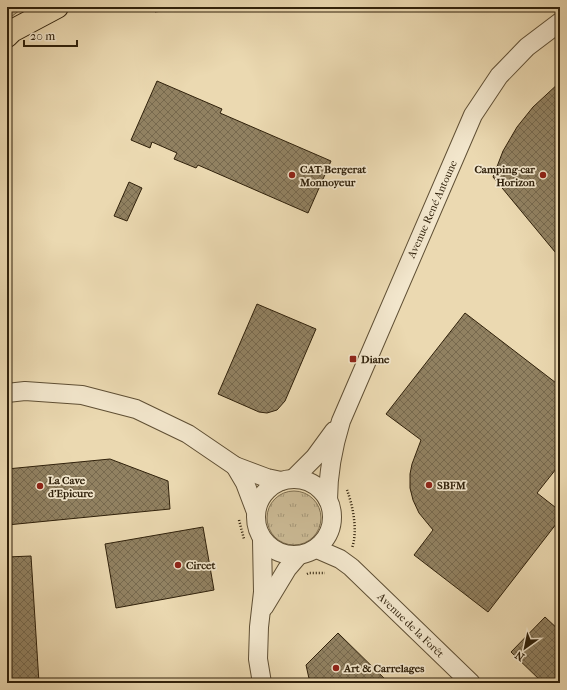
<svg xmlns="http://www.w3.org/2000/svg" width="567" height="690" viewBox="0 0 567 690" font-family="'IM FELL French Canon',serif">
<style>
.grass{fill:url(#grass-tufts);stroke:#7e6e50}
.forest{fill:url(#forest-crowns);stroke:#7e6e50}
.building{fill:url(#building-cross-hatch);stroke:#30210b}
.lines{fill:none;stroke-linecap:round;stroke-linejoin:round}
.street-casing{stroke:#5f4f34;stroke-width:20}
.highway-casing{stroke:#30210b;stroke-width:24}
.path{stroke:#30210b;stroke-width:2.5;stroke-dasharray:1 2;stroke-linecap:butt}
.street{stroke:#f2e6cc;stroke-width:18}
.highway{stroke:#ebd9b1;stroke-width:22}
.poi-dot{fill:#8f2418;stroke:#f2e6cc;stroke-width:1.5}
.labels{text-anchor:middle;stroke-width:3.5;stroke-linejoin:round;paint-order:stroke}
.poi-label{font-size:11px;font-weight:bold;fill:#30210b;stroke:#f2e6cc;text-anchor:start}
.street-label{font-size:11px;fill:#30210b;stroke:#f2e6cc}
</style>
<defs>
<pattern id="grass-tufts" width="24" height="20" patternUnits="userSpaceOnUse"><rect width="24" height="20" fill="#cbba95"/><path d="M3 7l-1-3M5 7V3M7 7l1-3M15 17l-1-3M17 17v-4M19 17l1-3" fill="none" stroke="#a59778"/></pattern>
<pattern id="forest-crowns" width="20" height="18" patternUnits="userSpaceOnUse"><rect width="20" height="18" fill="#cbba95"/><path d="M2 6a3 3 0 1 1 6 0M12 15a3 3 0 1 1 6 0" fill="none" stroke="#a59778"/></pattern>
<pattern id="building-cross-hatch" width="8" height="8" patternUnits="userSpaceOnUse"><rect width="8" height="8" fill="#918161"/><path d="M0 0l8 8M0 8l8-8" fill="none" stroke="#77694e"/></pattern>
</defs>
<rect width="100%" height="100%" fill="#ebd9b1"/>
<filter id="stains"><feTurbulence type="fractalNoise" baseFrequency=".005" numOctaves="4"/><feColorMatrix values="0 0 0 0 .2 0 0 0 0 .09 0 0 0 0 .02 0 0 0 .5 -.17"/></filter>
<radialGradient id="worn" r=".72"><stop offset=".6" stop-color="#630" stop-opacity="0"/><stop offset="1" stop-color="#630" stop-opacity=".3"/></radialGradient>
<g class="grass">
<polygon points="7,7 24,7 7,20"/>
<circle cx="294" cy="518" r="27"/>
</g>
<polygon class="forest" points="167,7 192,7 155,12"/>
<g class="building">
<polygon points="157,81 222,109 220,113 331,161 308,213 198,165 196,168 174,159 177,153 152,142 150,148 131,140"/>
<polygon points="560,82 560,258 493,177 503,151 517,127 533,107"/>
<polygon points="129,182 142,188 127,221 114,216"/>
<polygon points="257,304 316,329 285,401 277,410 267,413 259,412 218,394"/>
<polygon points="465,313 560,386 560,464 537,493 560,511 560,519 488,612 414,555 433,530 419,513 413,500 410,488 410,474 412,464 421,440 386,414"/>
<polygon points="110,459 168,481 170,509 7,525 7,469"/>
<polygon points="203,527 214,590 116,608 105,544"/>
<polygon points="31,556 39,683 7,683 7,557"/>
<polygon points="545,617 560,631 560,683 543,683 511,652"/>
<polygon points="338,633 389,683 310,683 306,665"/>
</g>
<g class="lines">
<g class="street-casing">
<g id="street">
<polyline points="7,393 25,391 82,395 136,409 188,434 235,466 267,478 281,481"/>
<polyline points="235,466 245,483 256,512"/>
<circle cx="294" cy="517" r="38"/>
<polyline points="293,479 315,457 334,431"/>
<path d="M 328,500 C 328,473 333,447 341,421 L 473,115 L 499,76 L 527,47 L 560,22"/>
<polyline points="317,549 340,559 351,567 471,683"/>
<polyline points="264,607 287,569 299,555"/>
<polyline points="262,683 258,659 259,627 263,592 262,540"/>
</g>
</g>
<g class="highway-casing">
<polyline id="highway" points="7,36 12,31 57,7"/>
</g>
<g class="path">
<path d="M 347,490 C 353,506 358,531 352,548"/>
<polyline points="239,520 244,539"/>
<polyline points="307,574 309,573 325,573"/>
</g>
<use href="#street" class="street"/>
<use href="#highway" class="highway"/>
</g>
<g class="poi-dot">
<circle cx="292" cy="175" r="4"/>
<circle cx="543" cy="175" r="4"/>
<rect x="349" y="355" width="8" height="8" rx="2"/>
<circle cx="429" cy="485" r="4"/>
<circle cx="40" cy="486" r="4"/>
<circle cx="178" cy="565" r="4"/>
<circle cx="336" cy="668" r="4"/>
</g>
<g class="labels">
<g class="poi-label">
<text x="300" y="173">CAT Bergerat<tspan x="300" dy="13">Monnoyeur</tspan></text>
<text x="535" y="173" text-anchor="end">Camping-car<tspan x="535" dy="13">Horizon</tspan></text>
<text x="361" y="363">Diane</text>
<text x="48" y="484">La Cave<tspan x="48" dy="13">d'Epicure</tspan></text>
<text x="437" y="489">SBFM</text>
<text x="186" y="569">Circet</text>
<text x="344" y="672">Art &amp; Carrelages</text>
</g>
<g class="street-label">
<text transform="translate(432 209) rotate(-66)" y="4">Avenue René Antoune</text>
<text transform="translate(411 625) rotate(44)" y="4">Avenue de la Forêt</text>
</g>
</g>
<rect width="567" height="690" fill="none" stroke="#ebd9b1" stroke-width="24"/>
<rect x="8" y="8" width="551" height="674" fill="none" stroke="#30210b" stroke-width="2"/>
<rect x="12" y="12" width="543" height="666" fill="none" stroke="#30210b"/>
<g transform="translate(525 648) rotate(213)" stroke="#f2e6cc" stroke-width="3" paint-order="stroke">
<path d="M0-3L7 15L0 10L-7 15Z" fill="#30210b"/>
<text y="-6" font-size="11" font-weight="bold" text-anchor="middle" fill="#30210b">N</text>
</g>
<path d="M24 40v6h53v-6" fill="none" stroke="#30210b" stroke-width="2"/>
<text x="30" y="40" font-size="12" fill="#30210b" stroke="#f2e6cc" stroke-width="3" paint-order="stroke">20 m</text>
<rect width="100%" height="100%" filter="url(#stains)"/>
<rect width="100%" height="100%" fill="url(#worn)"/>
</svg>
